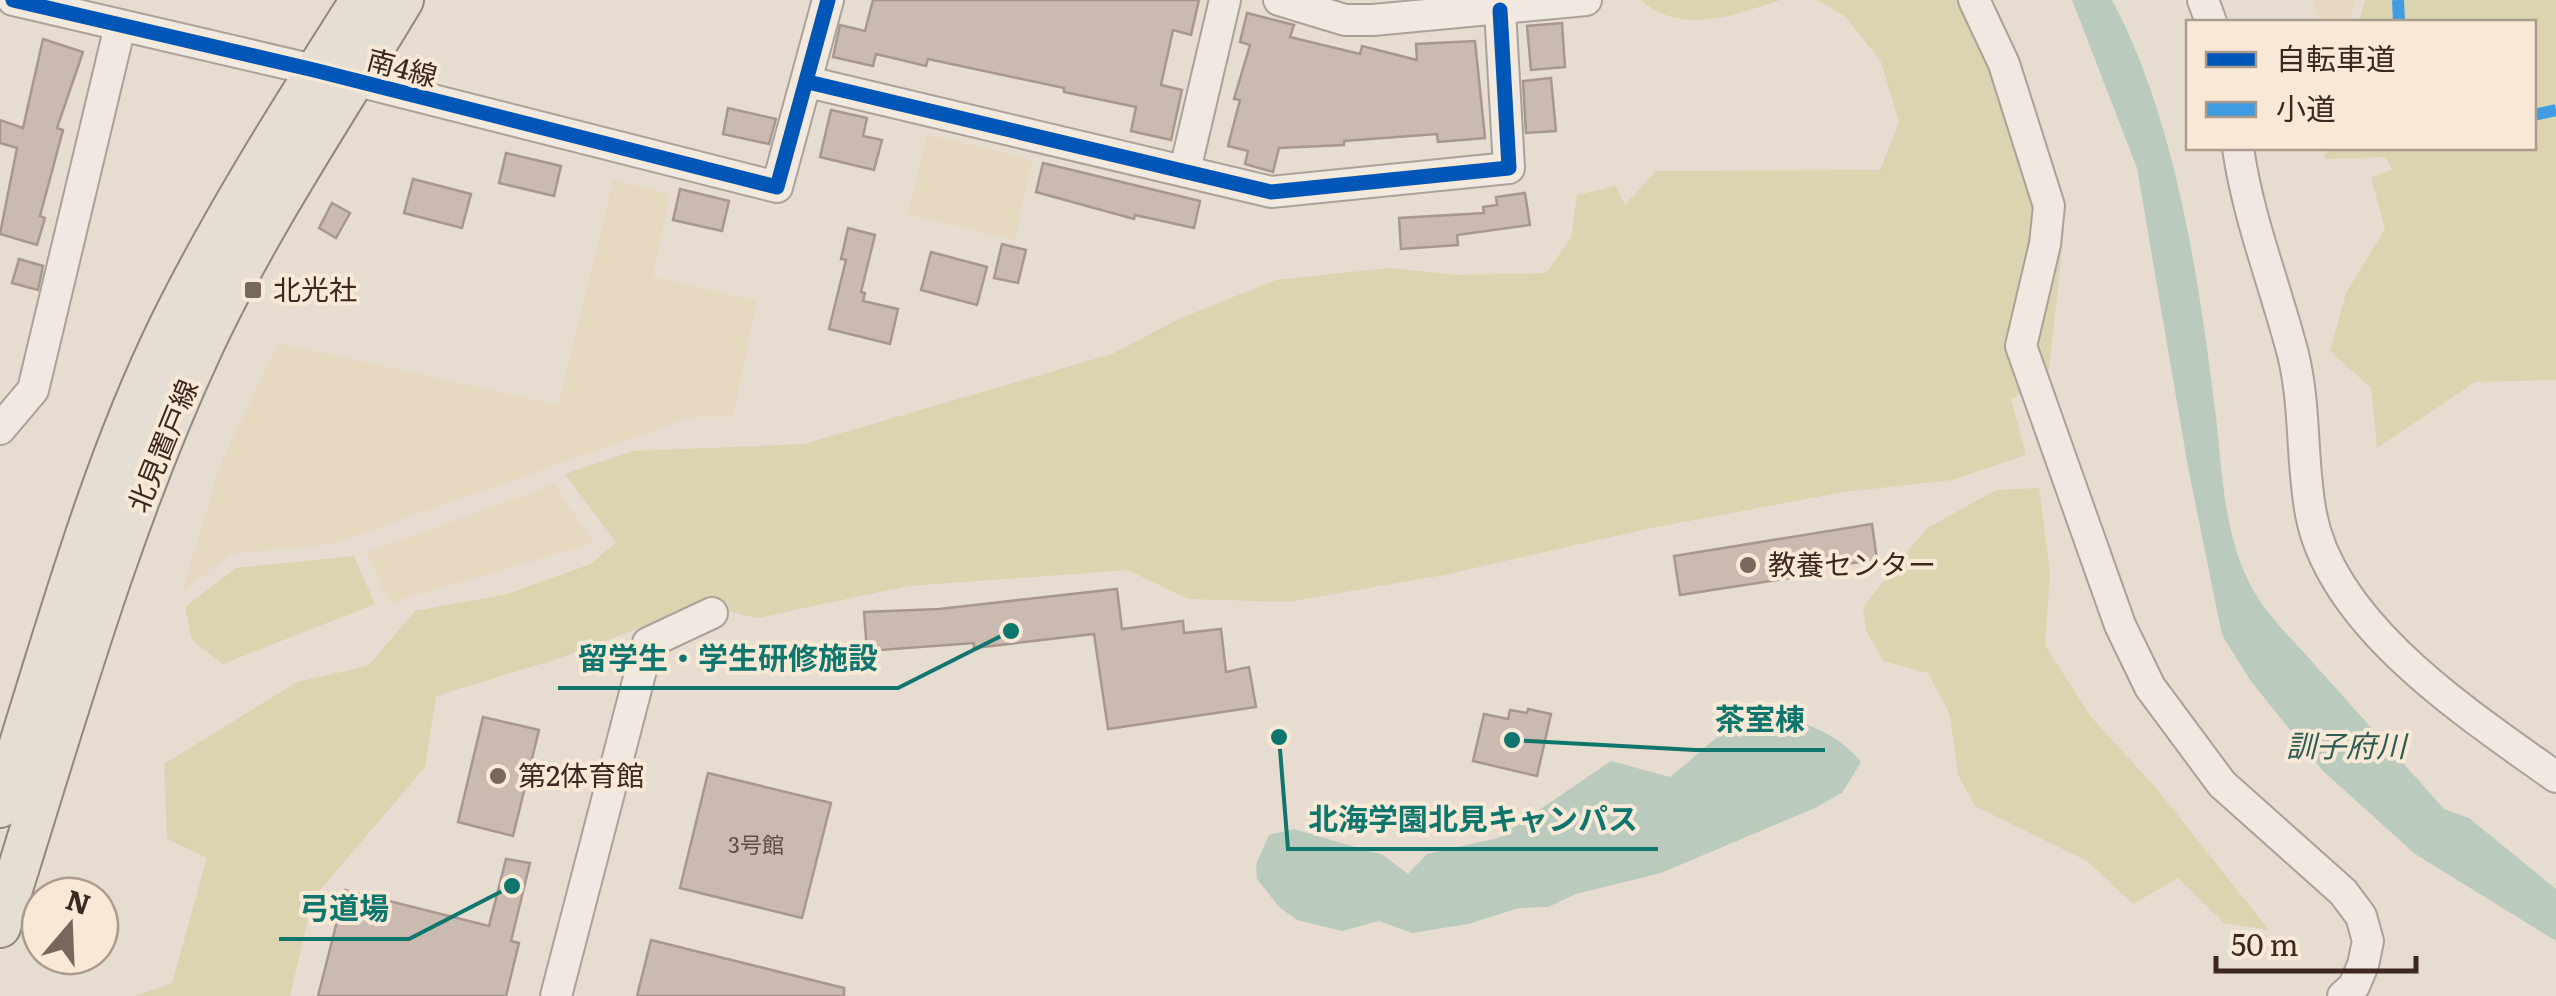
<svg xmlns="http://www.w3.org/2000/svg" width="2556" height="996" viewBox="0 0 2556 996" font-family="Literata,'Noto Sans JP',serif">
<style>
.farmland{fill:#e7d9c0}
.green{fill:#dad4b1}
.water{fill:#bacbbe}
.building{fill:#cbbab0;stroke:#a8978e;stroke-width:2.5}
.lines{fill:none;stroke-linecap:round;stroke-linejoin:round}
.minor-casing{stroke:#aca198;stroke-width:34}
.major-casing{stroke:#92877f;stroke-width:44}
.minor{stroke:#efe9e2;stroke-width:30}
.major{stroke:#e7ded3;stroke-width:40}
.quiet{stroke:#3f9ce0;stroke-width:12;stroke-dasharray:25 12;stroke-linecap:butt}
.cycleway-casing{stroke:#f8e8d6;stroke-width:21}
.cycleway{stroke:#0057b8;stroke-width:15}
.poi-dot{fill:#78675d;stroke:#f8e8d6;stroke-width:4}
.labels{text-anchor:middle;stroke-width:8;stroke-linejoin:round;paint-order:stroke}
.number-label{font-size:22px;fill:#604c43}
.street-label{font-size:28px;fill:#3d281f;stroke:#f8e8d6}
.poi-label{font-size:28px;fill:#3d281f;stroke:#f8e8d6;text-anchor:start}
.water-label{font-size:30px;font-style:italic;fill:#2d5d52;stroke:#f8e8d6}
.leader{fill:none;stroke:#0f766e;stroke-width:4}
.callout-dot{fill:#0f766e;stroke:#f8e8d6;stroke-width:4}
.callout-label{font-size:30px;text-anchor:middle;font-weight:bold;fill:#0f766e;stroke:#f8e8d6;stroke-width:8;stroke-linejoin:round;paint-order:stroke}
</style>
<rect width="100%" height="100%" fill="#e7dcd0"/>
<g class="farmland">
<polygon points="2312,0 2355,0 2349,22 2320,22"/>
<polygon points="927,134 1032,160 1015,240 908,215"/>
<polygon points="613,180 670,194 653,276 757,301 733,417 692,417 332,544 230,554 182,593 221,462 279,343 558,405"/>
<polygon points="554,484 594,543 390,603 366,553"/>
</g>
<g class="green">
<path d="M 1641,0 L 1781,0 C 1737,14 1681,37 1641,0 Z"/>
<polygon points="1817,0 1970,0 2045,153 2064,232 2048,378 2011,399 2026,455 1952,480 1844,492 1646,529 1444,575 1287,602 1188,599 1128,570 908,586 757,618 700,605 563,657 436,696 425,767 313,898 290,996 135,996 172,983 207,858 167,839 164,764 297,682 368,666 415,611 507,594 591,564 616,542 565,474 634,451 804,444 1112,354 1181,318 1276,280 1389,268 1458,275 1546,273 1571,238 1577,195 1616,186 1625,205 1656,171 1880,170 1899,122 1881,62 1846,17"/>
<polygon points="2365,0 2556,0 2556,380 2475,382 2377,448 2371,388 2330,351 2346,293 2385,229 2371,177 2392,170 2386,157 2324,159 2327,148 2534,148 2534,22 2359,22"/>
<polygon points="2039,488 2050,572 2045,645 2091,717 2156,788 2269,930 2224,923 2178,878 2133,904 2087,861 1975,806 1958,775 1950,715 1928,673 1883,661 1866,630 1863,607 1926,529 1996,490"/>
<polygon points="354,556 375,604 223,664 192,640 185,607 236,568"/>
</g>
<g class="water">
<path d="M 2072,0 L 2112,0 C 2174,116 2198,272 2214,402 C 2223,466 2221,535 2255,593 C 2268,616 2290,637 2308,657 C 2353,708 2399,758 2444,809 L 2469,818 L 2556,889 L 2556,941 L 2415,854 L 2322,770 L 2250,680 L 2222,635 L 2188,467 L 2137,168 Z"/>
<path d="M 1781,720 C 1811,722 1842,738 1861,762 L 1842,793 L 1815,808 L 1661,873 L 1576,894 L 1548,907 L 1519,908 L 1468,924 L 1412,933 L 1379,921 L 1342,931 L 1297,920 L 1279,907 L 1257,879 L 1256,864 L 1269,835 L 1294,829 L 1383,855 L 1408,874 L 1427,854 L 1498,838 L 1611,761 L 1670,777 C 1721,737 1711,729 1781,720 Z"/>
</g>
<g class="building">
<polygon points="873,0 1199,0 1191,35 1173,30 1161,85 1182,90 1171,140 1131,131 1136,107 1064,92 1064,88 928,59 926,66 876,54 873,66 833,57 840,25 865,31"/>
<polygon points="1247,13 1294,25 1290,37 1360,54 1362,46 1417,60 1416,44 1475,41 1485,138 1438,142 1437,134 1344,141 1344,145 1279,148 1273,172 1245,164 1248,151 1228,146 1240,100 1234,99 1250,45 1240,42"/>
<polygon points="1562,23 1565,67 1531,70 1527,26"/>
<polygon points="43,39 83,52 57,128 63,130 40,216 45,218 37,245 0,234 17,148 0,143 0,120 23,128"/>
<polygon points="1551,78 1556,131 1526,133 1523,81"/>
<polygon points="728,108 776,119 769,144 723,134"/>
<polygon points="831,110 867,118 863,136 882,140 874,170 820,157"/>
<polygon points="506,153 561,166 554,196 499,183"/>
<polygon points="1043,163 1200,201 1194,228 1135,215 1134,219 1036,192"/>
<polygon points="413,179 471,194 462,228 404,213"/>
<polygon points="680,189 729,201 722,231 673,220"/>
<polygon points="1525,193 1530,225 1457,235 1458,245 1401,249 1399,218 1484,213 1483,207 1497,205 1496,197"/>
<polygon points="332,203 350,213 336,238 319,228"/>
<polygon points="848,228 875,235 861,292 865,293 863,301 898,309 890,344 829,329 846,260 841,259"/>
<polygon points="1002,244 1026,250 1018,283 994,278"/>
<polygon points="931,252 987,267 977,305 921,290"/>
<polygon points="19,259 43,266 38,290 12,283"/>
<polygon points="1872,524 1877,560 1821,567 1822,573 1680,595 1674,556"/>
<polygon points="1117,589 1122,629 1183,621 1184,633 1221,629 1226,672 1249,667 1256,707 1108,729 1094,634 974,648 974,643 867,651 864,612 939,609"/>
<polygon points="1528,709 1551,714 1537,776 1473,761 1484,714 1508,719 1510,710 1527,713"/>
<polygon points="483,717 539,730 513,836 458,822"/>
<polygon points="708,773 831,803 802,918 680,888"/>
<polygon points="506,859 530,863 511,941 519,943 506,996 318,996 345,890 489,926"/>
<polygon points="651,940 844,988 844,996 637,996"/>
</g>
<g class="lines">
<g class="minor-casing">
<g id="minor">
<polyline points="13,0 314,70 777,187 828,0"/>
<polyline points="1279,0 1345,20 1373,20 1586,0"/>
<polyline points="1974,0 2004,64 2049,206 2045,244 2021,346 2120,625 2150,687 2222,784 2343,892 2361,916 2368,941 2363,965 2354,986 2343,996"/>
<polyline points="2203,0 2211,22"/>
<polyline points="808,82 1271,192 1509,168 1500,10"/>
<path d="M 2238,148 C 2248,218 2275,285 2293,354 C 2306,407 2301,461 2311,514 C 2332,626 2469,715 2556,777"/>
<polyline points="1185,170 1225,0"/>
<polyline points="0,429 33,390 120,26"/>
<polyline points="556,996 648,643 712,613"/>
</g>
</g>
<g class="major-casing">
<g id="major">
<path d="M 0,807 C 51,649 96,477 169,327 C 225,213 293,107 361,0"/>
<path d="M 0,927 C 62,733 116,533 202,348 C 259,226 334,115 403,0"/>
</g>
</g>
<use href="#minor" class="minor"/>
<use href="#major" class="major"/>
<g class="quiet">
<polyline points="2398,0 2399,22"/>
<polyline points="2534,115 2556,110"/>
</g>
<g class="cycleway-casing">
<g id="cycleway">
<polyline points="13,0 314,70 777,187 828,0"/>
<polyline points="808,82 1271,192 1509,168 1500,10"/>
</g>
</g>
<use href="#cycleway" class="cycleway"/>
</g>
<g class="poi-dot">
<rect x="243" y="280" width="20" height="20" rx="5"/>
<circle cx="1748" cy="565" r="10"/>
<circle cx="498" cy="776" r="10"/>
</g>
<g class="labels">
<g class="number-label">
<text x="756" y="853">3号館</text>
</g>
<g class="street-label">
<text transform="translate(402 68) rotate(15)" y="10">南4線</text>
<text transform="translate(163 446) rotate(-68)" y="10">北見置戸線</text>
</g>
<g class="poi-label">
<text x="273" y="300">北光社</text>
<text x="1768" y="575">教養センター</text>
<text x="518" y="786">第2体育館</text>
</g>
<g class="water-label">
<text x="2346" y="757">訓子府川</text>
</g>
</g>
<path class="leader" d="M1011 631L898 688H558M1512 740L1695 750H1825M1279 737L1288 849H1658M512 886L409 939H279"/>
<g class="callout-dot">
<circle cx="1011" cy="631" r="10"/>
<circle cx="1512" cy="740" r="10"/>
<circle cx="1279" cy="737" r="10"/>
<circle cx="512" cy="886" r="10"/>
</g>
<g class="callout-label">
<text x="728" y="669">留学生・学生研修施設</text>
<text x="1760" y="730">茶室棟</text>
<text x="1473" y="830">北海学園北見キャンパス</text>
<text x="344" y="919">弓道場</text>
</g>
<rect x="2186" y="20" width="350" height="130" fill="#f8e8d6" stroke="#ad9b8d" stroke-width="2.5"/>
<rect x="2206" y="52" width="50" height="15" fill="#0057b8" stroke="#ad9b8d" stroke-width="2.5"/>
<text x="2276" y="70" font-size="30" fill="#3d281f">自転車道</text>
<rect x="2206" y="102" width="50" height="15" fill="#3f9ce0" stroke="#ad9b8d" stroke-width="2.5"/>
<text x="2276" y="120" font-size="30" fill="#3d281f">小道</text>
<g transform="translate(70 926) rotate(19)"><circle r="48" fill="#f8e8d6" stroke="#ad9b8d" stroke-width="2.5"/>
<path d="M0-8L18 38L0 25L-18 38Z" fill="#78675d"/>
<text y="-15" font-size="28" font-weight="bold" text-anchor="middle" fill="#3d281f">N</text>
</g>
<path d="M2216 956v15h200v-15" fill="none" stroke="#3d281f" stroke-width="5"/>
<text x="2231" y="956" font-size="30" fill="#3d281f" stroke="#f8e8d6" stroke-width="8" paint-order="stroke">50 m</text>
</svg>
